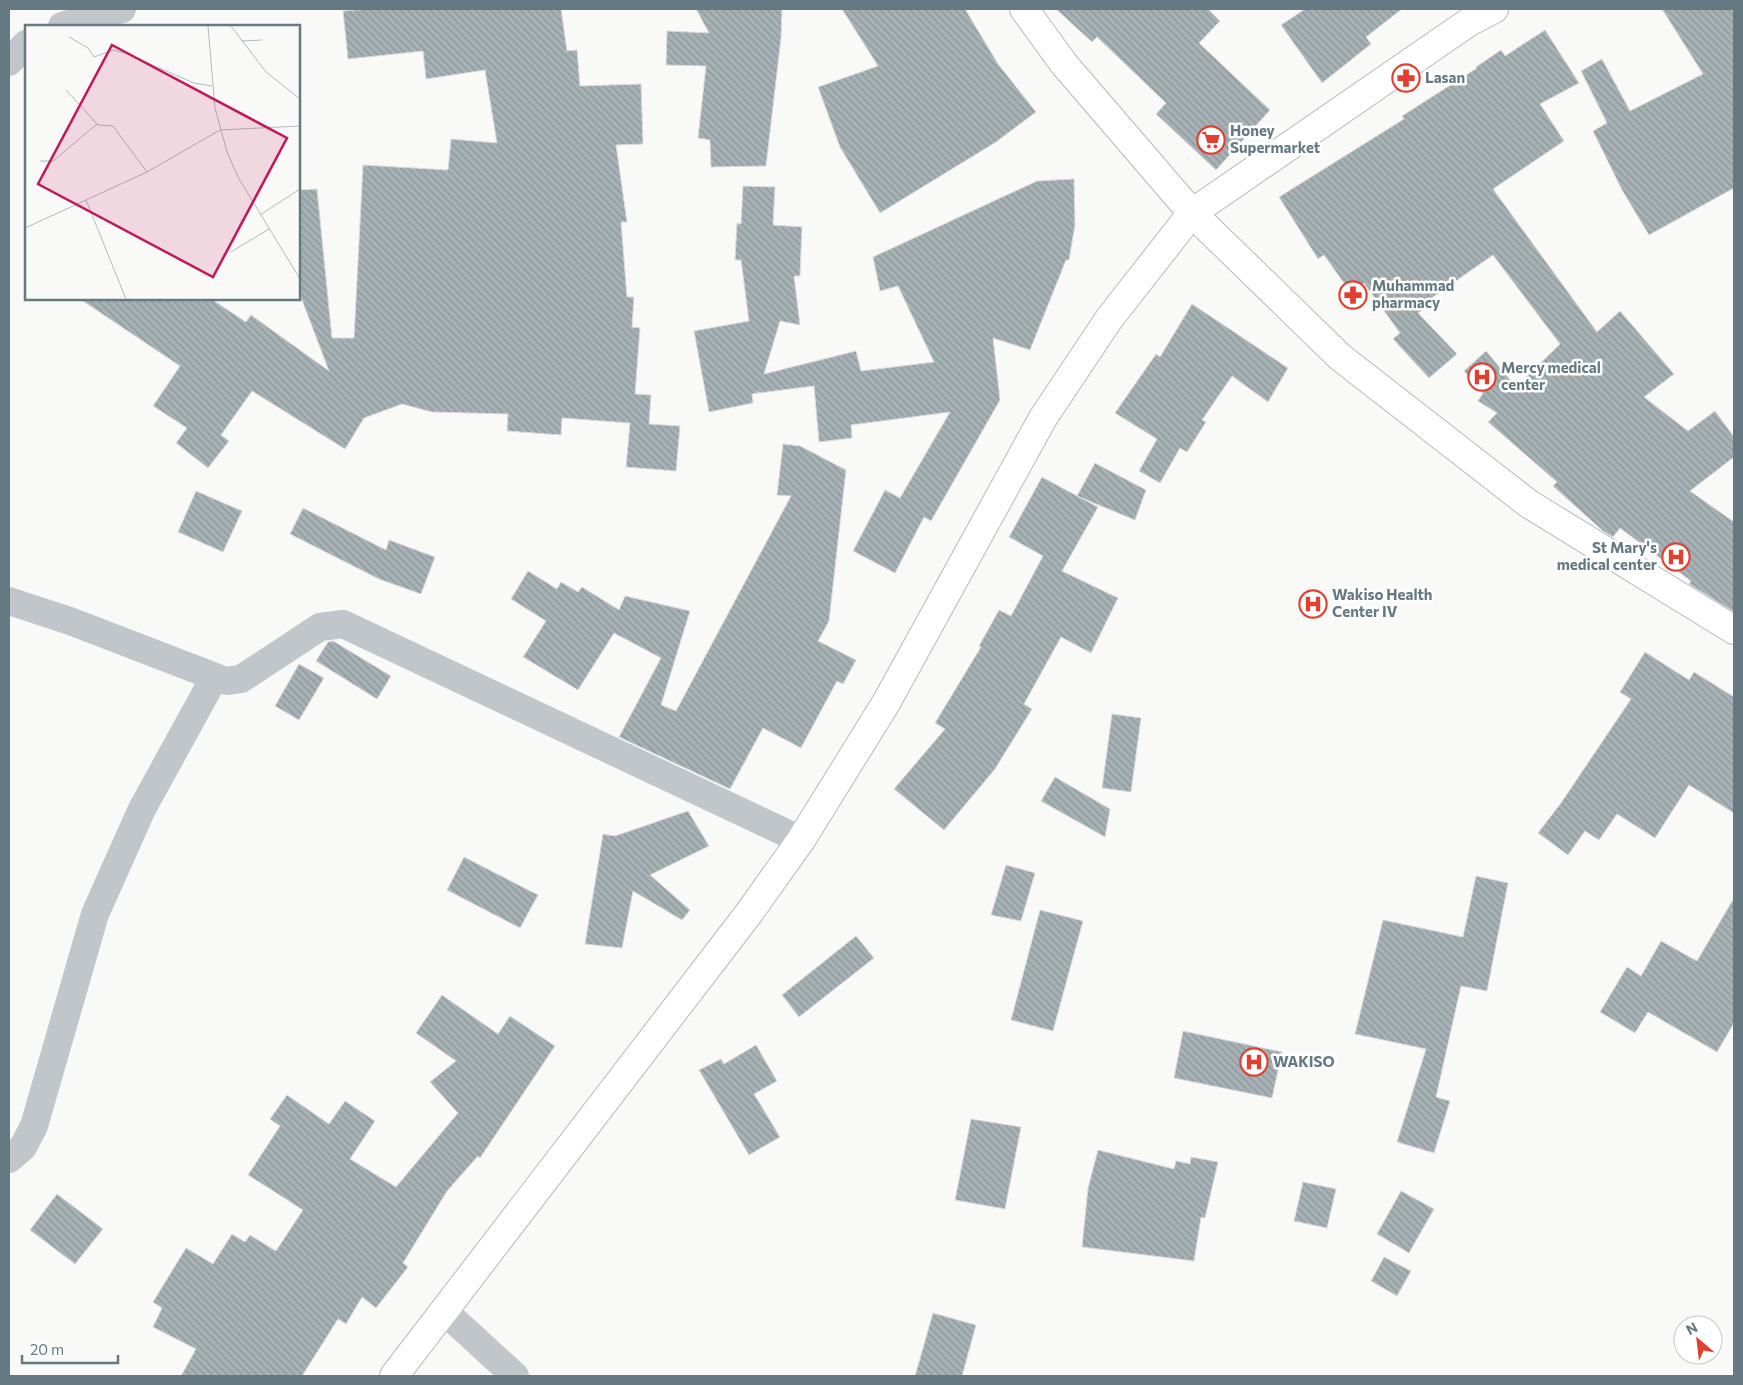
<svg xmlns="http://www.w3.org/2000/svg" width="1743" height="1385" viewBox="0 0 1743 1385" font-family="Commissioner,sans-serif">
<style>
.building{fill:url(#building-back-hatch);stroke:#dbdbd9}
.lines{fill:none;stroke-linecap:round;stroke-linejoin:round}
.secondary-casing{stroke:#b3babe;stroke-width:30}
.street{stroke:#c0c6c9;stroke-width:28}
.secondary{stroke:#fff;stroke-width:28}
.labels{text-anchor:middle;stroke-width:5;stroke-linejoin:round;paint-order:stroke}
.poi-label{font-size:15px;font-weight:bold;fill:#657982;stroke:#fff;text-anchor:start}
.inset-road{fill:none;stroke:#b1babe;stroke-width:1}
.view{fill:#c2185b;fill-opacity:0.15;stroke:#c2185b;stroke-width:2.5}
.inset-edge{fill:none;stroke:#657982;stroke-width:2.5}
</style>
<defs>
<pattern id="building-back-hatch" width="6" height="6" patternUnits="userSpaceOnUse" patternTransform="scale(1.25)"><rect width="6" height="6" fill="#a7b2b6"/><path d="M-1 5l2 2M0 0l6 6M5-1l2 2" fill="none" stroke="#8c9699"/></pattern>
</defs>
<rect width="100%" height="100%" fill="#f9f9f7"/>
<g class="building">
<polygon points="366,9 561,9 567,51 577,50 580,86 641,84 643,144 616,145 627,222 621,222 627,297 634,297 632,327 640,328 635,394 651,395 649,424 680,426 676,471 626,467 630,423 562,418 561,435 507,431 508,414 432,412 402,404 364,418 345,449 252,391 221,435 229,441 208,468 176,443 187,428 153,406 180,366 80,299 211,299 246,322 251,315 329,371 299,292 299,190 317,189 332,338 354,338 363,165 448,170 451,139 497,143 485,70 426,79 423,51 348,59 343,11"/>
<polygon points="696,9 782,9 781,38 766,166 711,167 710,140 698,138 706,66 666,65 667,31 709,33"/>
<polygon points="842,9 965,9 998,64 1036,112 996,142 880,213 840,147 818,87 878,66"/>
<polygon points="1056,9 1208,9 1220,21 1199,43 1270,110 1216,170 1156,114 1166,103 1097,37 1092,42"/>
<polygon points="1305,9 1402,9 1366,37 1371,44 1322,83 1281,25"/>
<polygon points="1662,9 1734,9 1734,188 1649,235 1622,190 1593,131 1607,123 1581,71 1602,59 1630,111 1703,74"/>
<polygon points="1545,30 1579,83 1540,104 1564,141 1493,189 1597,332 1620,311 1674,374 1644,397 1688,431 1715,411 1734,437 1734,457 1690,491 1734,522 1734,612 1689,584 1691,581 1620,528 1613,537 1603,531 1553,486 1557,482 1488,422 1497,413 1478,401 1483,393 1464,371 1486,351 1516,387 1560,344 1493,255 1433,297 1435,301 1418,313 1457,354 1429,378 1393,339 1400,333 1364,283 1351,293 1324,255 1318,259 1279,197 1404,119 1402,116 1477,68 1476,67 1501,50 1505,56"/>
<polygon points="1074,179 1075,225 1069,260 1066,260 1030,350 993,338 1000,400 931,521 924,517 895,573 853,551 885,490 900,498 950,412 851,425 852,438 819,442 814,386 759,393 758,391 758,393 752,394 753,403 709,412 694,331 749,321 741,260 735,260 737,223 741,224 743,186 775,187 773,225 802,227 800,276 794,276 800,325 780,321 764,374 856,351 861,371 934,362 898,286 880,291 873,257 1037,181"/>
<polygon points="1192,304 1288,368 1268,402 1232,376 1202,420 1206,422 1187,452 1180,448 1160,483 1139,471 1157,439 1115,413 1156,354 1160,357"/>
<polygon points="783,444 800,446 846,470 829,621 818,641 856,660 843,684 837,681 801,748 763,728 730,789 619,737 661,658 614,633 578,690 523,657 546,621 511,599 528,571 557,589 561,582 578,592 582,587 619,610 625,596 690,611 661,705 676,711 791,496 777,495"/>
<polygon points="1095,463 1146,490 1135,520 1077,496 1098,507 1062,571 1118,598 1091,653 1061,637 1024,704 1032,709 995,769 944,830 894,789 945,729 935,723 981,647 979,646 999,610 1011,616 1043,556 1009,537 1042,477 1077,496"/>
<polygon points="196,491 242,511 223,552 178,532"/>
<polygon points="303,508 386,550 389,540 435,557 421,594 379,579 290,534"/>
<polygon points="333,641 391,676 377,699 316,661 328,642"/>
<polygon points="1645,652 1689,680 1694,672 1734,697 1734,813 1689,785 1655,838 1617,814 1599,840 1585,831 1568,855 1538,833 1561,803 1631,699 1620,692"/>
<polygon points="299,664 324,678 299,720 275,706"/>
<polygon points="1112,714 1141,718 1131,792 1102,788"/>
<polygon points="1055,777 1110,809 1105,837 1041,801"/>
<polygon points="688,811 709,846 650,875 690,910 682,920 633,891 622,948 585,944 603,834 615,836"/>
<polygon points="464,857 538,895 520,928 447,890"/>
<polygon points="1006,865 1035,873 1021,921 991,915"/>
<polygon points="1476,876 1508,883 1487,991 1461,986 1436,1097 1450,1101 1434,1153 1397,1142 1426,1049 1355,1034 1383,920 1463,937"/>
<polygon points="1734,898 1734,1023 1717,1052 1648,1012 1635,1033 1600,1012 1627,967 1641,976 1661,941 1697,961"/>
<polygon points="1040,910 1083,921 1053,1031 1011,1020"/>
<polygon points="856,936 874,958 799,1017 782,995"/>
<polygon points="442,995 498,1034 510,1016 555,1046 480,1158 478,1156 447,1191 403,1263 408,1267 376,1308 362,1297 346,1324 338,1319 302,1376 181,1376 196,1349 153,1327 162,1308 153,1302 186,1248 213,1264 232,1234 245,1242 250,1235 276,1251 303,1210 248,1175 280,1126 270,1119 287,1095 329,1124 345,1101 375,1121 350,1159 396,1187 458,1113 430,1082 456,1061 416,1033"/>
<polygon points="1183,1031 1282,1052 1272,1098 1174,1078"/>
<polygon points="756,1045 777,1081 754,1094 780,1137 749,1155 699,1070 721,1059 724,1064"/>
<polygon points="971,1119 1021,1127 1005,1209 955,1200"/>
<polygon points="1098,1150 1174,1169 1176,1161 1190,1164 1191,1157 1218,1162 1205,1218 1201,1217 1194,1261 1082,1247 1088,1188"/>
<polygon points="1303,1182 1336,1189 1327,1228 1294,1221"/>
<polygon points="1401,1191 1434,1209 1409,1253 1377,1234"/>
<polygon points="57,1194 103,1229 75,1264 30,1230"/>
<polygon points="1384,1257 1411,1271 1397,1296 1371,1281"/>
<polygon points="933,1313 976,1325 962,1376 915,1376"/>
</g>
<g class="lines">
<g class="secondary-casing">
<g id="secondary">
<polyline points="1024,9 1064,64 1192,213 1340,357 1529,504 1734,630"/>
<polyline points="394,1376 749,913 801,840 886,703 1043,418 1109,319 1192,213 1469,22 1494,9"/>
</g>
</g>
<g class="street">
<polyline points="62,26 122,9"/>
<polyline points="9,62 26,44"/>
<polyline points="9,601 70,621 226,681 241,679 320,627 343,624 801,840"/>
<polyline points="9,1159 23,1147 34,1126 95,914 142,809 214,678"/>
<polyline points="444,1311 515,1376"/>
</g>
<use href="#secondary" class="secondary"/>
</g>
<defs>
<g id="pharmacy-ring" transform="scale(1.4375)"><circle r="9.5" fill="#fff" stroke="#e14030" stroke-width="1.5"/><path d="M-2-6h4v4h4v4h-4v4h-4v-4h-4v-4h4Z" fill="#e14030"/></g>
<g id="supermarket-ring" transform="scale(1.4375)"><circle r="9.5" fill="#fff" stroke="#e14030" stroke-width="1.5"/><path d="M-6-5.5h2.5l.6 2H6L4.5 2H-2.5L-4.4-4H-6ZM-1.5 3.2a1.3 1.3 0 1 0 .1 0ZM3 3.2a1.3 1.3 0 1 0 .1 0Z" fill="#e14030"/></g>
<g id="hospital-ring" transform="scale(1.4375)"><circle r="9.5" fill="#fff" stroke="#e14030" stroke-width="1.5"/><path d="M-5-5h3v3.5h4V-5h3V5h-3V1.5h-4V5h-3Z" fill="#e14030"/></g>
</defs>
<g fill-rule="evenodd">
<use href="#pharmacy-ring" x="1406" y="78"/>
<use href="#supermarket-ring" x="1211" y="140"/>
<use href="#pharmacy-ring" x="1353" y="295"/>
<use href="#hospital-ring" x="1482" y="377"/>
<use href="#hospital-ring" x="1676" y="557"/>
<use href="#hospital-ring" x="1313" y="604"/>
<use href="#hospital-ring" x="1254" y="1062"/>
</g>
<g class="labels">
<g class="poi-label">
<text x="1425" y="83">Lasan</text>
<text x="1230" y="136">Honey<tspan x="1230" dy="17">Supermarket</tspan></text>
<text x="1372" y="291">Muhammad<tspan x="1372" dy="17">pharmacy</tspan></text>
<text x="1501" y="373">Mercy medical<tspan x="1501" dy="17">center</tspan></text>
<text x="1657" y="553" text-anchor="end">St Mary's<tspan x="1657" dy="17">medical center</tspan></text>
<text x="1332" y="600">Wakiso Health<tspan x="1332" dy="17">Center IV</tspan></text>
<text x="1273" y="1067">WAKISO</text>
</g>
</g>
<g transform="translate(25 25)">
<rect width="275" height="275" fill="#f9f9f7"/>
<path class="inset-road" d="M 183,1 L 190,83 L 202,127 L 213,152 L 275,254M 206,1 L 241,47 L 275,74M 44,12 L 63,23 L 69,32 L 88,25 L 100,28 L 169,58 L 187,61M 216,16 L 237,15M 41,65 L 73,100 L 88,101 L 122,147M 15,136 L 28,136 L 72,99M 61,175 L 101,274M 235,190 L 275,164M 0,203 L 122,147 L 195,105 L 275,101M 206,227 L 244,204"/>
<path class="view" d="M 87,20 L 262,113 L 188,252 L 13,159 Z"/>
<rect width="275" height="275" class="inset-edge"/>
</g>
<rect width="1743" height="1385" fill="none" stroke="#657982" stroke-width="20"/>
<g transform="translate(1698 1340) rotate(332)"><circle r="24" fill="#ffffff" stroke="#c1c9cd"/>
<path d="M0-4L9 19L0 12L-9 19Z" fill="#e14030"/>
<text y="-8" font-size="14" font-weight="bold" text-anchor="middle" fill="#657982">N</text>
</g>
<path d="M22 1355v8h96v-8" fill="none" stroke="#657982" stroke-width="2.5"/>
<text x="30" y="1355" font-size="15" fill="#657982" stroke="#ffffff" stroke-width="4" paint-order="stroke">20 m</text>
</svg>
